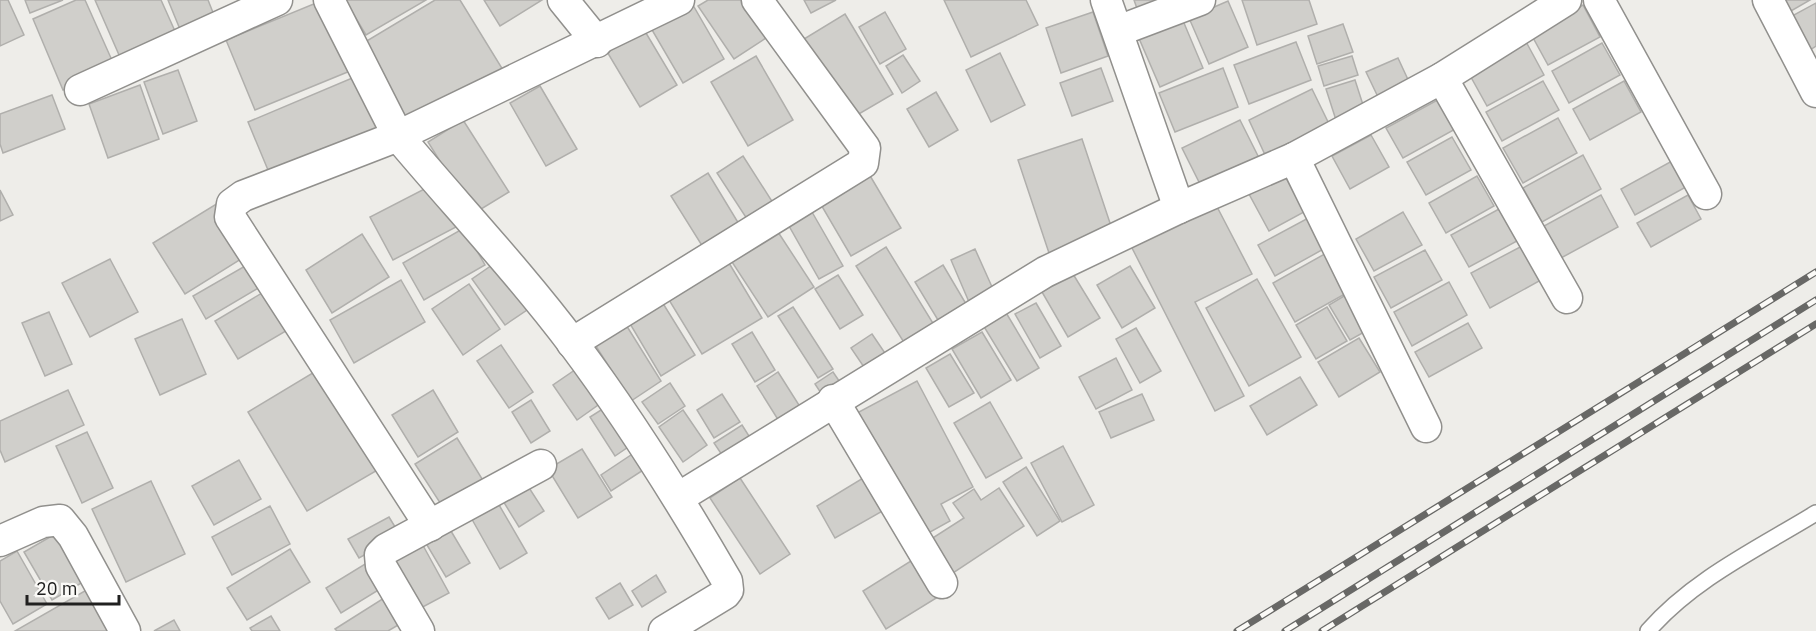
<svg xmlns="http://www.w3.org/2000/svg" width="1816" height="631" viewBox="0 0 1816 631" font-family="'IBM Plex Sans',sans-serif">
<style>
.building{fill:#d0cfcb;stroke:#b0afac;stroke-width:1.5}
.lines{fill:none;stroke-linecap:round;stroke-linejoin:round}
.service-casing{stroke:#91908d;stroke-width:18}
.minor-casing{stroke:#91908d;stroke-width:33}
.service{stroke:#fff;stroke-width:15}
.minor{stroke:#fff;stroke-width:30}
.rail-casing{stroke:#686866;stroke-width:7}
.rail{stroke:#fbfaf7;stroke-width:4.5;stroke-dasharray:14;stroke-linecap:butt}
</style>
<rect width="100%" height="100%" fill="#eeede9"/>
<g class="building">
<polygon points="0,0 8,0 24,35 0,46"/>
<polygon points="25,0 63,0 30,13"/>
<polygon points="76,0 85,0 115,67 63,90 33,19"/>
<polygon points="95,0 161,0 179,40 123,64"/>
<polygon points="168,0 208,0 218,25 184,39"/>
<polygon points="345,0 426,0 366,35"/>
<polygon points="435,0 460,0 503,70 409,126 360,45"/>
<polygon points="484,0 542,0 500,26"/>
<polygon points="690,0 724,59 683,83 648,23"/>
<polygon points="708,0 741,0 766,38 734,59 698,6"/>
<polygon points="804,0 836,0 811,13"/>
<polygon points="944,0 1026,0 1038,25 971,57"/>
<polygon points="1134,0 1185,0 1140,17"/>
<polygon points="1242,0 1309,0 1317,24 1257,45"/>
<polygon points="1784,0 1810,0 1791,11"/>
<polygon points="321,1 350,71 255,110 226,40"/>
<polygon points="1228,1 1248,47 1209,64 1189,18"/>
<polygon points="1816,3 1816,46 1810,50 1792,16"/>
<polygon points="1583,5 1600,37 1548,65 1531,34"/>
<polygon points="885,12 906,49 880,64 859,27"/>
<polygon points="1093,12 1108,56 1061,73 1046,28"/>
<polygon points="845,14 893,94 852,118 804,39"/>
<polygon points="1181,16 1203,68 1160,87 1138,36"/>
<polygon points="640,23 677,85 640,107 603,45"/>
<polygon points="1343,24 1353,52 1317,64 1308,36"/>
<polygon points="1524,38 1544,75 1487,106 1467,70"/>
<polygon points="1296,42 1311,80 1249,104 1234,65"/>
<polygon points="1602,43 1620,75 1569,103 1552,71"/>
<polygon points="1000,53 1025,105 991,122 966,70"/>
<polygon points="903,55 920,81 902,93 886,66"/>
<polygon points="756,56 793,120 748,146 711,82"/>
<polygon points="1352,56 1358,75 1324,86 1318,66"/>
<polygon points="1398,58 1410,84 1379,99 1366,72"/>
<polygon points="1101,68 1113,101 1072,116 1060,83"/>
<polygon points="1223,68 1238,107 1175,132 1159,93"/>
<polygon points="178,70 197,121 163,134 144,82"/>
<polygon points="357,76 382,136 273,182 248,122"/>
<polygon points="1355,80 1365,111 1336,120 1326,89"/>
<polygon points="1543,81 1559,110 1502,141 1486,112"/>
<polygon points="1624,81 1641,112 1590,140 1573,109"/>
<polygon points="140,85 159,139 108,158 89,104"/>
<polygon points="540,86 577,149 546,166 510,103"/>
<polygon points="1312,89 1330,126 1266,157 1249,120"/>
<polygon points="936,92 958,130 929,147 907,109"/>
<polygon points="52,95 65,129 3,153 0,144 0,114"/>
<polygon points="1443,97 1459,127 1403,158 1386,128"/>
<polygon points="1558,118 1577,153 1523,183 1503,148"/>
<polygon points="463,120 509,192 473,214 428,142"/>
<polygon points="1240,120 1260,160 1202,188 1182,148"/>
<polygon points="1371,135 1389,167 1350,189 1332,156"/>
<polygon points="1452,137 1471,170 1426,195 1407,162"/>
<polygon points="1082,139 1114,235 1050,256 1018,160"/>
<polygon points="1583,155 1601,189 1542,222 1523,188"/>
<polygon points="743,156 775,206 749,222 717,173"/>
<polygon points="1672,161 1686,187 1635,215 1621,189"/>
<polygon points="708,173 742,229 706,252 671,196"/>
<polygon points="869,174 901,228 851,256 820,203"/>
<polygon points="1285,176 1304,212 1269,231 1249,194"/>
<polygon points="1477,176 1494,206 1446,233 1429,203"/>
<polygon points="436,183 458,226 393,260 370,217"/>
<polygon points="0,190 13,215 0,221"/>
<polygon points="1601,195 1618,227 1561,258 1544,226"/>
<polygon points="1688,195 1701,219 1651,247 1637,223"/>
<polygon points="1214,201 1252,274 1195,302 1244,396 1215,411 1130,244"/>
<polygon points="218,203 249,254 185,294 153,243"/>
<polygon points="1499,209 1517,241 1469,267 1451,235"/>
<polygon points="812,212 843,266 819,279 789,226"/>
<polygon points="1403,212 1422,245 1374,271 1356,239"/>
<polygon points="1312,216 1329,246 1275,276 1258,245"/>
<polygon points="464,228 485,265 424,300 403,263"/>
<polygon points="778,232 814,287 768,317 732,262"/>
<polygon points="362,234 389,277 332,313 306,270"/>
<polygon points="1522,246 1541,280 1490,308 1471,273"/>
<polygon points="886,247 939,333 910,352 856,266"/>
<polygon points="975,249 997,298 972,309 951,260"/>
<polygon points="1425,250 1442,280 1391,308 1374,277"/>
<polygon points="1330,251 1352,290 1295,322 1273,283"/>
<polygon points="726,258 762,318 702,354 666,295"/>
<polygon points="110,259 138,312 90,337 62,283"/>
<polygon points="252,262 265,284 206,319 193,296"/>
<polygon points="495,263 527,310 505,325 472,279"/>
<polygon points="943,265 972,314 944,330 915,282"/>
<polygon points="1130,266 1155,308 1122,328 1097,285"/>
<polygon points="1073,274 1100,318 1068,337 1042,292"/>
<polygon points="838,275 863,315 840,329 815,289"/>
<polygon points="1257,279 1301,357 1249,386 1206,308"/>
<polygon points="401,280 425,322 354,363 330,320"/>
<polygon points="1449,282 1467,315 1412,346 1394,312"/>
<polygon points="469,284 500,329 463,355 432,309"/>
<polygon points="267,290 291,328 238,359 215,321"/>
<polygon points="1354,290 1375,326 1350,340 1329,305"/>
<polygon points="659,297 695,355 661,376 626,317"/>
<polygon points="1036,303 1061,346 1040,358 1015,314"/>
<polygon points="793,307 833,369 818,378 778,316"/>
<polygon points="1327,307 1347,341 1316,359 1296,325"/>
<polygon points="1005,311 1039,368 1017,381 983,325"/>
<polygon points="49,312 72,364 45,376 22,323"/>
<polygon points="182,319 206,374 160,395 135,339"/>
<polygon points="623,320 661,381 631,401 592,340"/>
<polygon points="1468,323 1482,348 1429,377 1415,352"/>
<polygon points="1136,328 1161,371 1140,383 1116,339"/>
<polygon points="752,332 775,370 755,382 732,344"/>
<polygon points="982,332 1011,380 981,398 952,349"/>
<polygon points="872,334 889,359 868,373 851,348"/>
<polygon points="1359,338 1380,372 1339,397 1318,362"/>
<polygon points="501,345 533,392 509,408 477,361"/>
<polygon points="950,354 974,393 949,407 926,368"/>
<polygon points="1116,358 1132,390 1096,409 1079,377"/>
<polygon points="585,363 608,398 577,420 553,385"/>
<polygon points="321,368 381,468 307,511 248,412"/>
<polygon points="778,372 804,413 782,426 757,386"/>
<polygon points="833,372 846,391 828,404 815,384"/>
<polygon points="1300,377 1317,405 1267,435 1250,406"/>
<polygon points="917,381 973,487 941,504 950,521 923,536 857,413"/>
<polygon points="670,383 685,406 658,424 642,402"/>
<polygon points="68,390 84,425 5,462 0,450 0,421"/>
<polygon points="433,390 458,432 418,457 392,415"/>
<polygon points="722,394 740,422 714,438 697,410"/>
<polygon points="1142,394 1154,420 1111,438 1099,412"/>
<polygon points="531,400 550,431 531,443 512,412"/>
<polygon points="990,402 1022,458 986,478 954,423"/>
<polygon points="612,403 637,441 615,456 590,417"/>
<polygon points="683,410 707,445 683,462 659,427"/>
<polygon points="742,425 754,444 726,461 714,443"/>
<polygon points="87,432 113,488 82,503 56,446"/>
<polygon points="457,438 487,487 446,512 415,464"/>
<polygon points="1063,446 1094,505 1062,522 1031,463"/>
<polygon points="582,449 612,497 578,518 548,469"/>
<polygon points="640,449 651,465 611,491 601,475"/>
<polygon points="239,460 261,499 214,525 192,486"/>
<polygon points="1026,467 1060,521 1037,536 1003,482"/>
<polygon points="873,472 893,505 835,538 817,506"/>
<polygon points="740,478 790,554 760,574 710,498"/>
<polygon points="524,480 544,511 519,527 500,496"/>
<polygon points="151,481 185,554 126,582 92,509"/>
<polygon points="999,488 1024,526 950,575 928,541 964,518 953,503 974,489 981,500"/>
<polygon points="495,498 527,553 500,569 469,514"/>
<polygon points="270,506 290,544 232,575 212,537"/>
<polygon points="389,517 400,535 359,558 348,539"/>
<polygon points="448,526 470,563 446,577 424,540"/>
<polygon points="62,530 90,578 52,600 24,552"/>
<polygon points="420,540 449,593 419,609 391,556"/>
<polygon points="290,549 310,582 247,620 227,588"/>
<polygon points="17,551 47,604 13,624 0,601 0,561"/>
<polygon points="922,554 946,592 886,629 863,591"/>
<polygon points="370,561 385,586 341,613 326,588"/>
<polygon points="656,575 666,592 642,607 632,591"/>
<polygon points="620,583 633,605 609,619 596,598"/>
<polygon points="90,588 113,627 106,631 15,631"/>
<polygon points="384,598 400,624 388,631 337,631 335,629"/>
<polygon points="271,616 280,631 252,631 250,628"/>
<polygon points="174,620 180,631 154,631"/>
</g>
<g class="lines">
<g class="service-casing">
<path id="service" d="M 1648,631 C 1693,579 1759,548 1816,513"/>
</g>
<g class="minor-casing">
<g id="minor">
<polyline points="329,0 398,136 243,196 232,204 230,217 430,526"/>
<polyline points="563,0 597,42"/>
<polyline points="1106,0 1179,208 1294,158 1426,427"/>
<polyline points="1599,0 1706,194"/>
<polyline points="1768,0 1816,92"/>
<polyline points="1118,31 1200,0"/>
<polyline points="1442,78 1567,298"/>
<polyline points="80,90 277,0"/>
<polyline points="1294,158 1442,78 1566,0"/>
<polyline points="572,343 863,163 865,148 757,0"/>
<polyline points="833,400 942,583"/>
<polyline points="678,498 1045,272 1179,208"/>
<polyline points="0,541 43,522 60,520 73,536 125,631"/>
<polyline points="419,631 381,566 380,555 386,549 541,465"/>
<path d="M 664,631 L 725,594 L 728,590 L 727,581 C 680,500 630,420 574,345 C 519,272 456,205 398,136 L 679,0"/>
</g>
</g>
<use href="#service" class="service"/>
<use href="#minor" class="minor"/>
<g class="rail-casing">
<g id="rail">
<polyline points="1237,631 1816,272"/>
<polyline points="1285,631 1816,300"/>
<polyline points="1322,631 1816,324"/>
</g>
</g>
<use href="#rail" class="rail"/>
</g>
<path d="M27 595v9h92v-9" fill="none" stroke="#212120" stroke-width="3"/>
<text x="36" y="595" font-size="18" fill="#212120" stroke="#fbfaf7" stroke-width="4.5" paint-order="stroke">20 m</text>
</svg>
